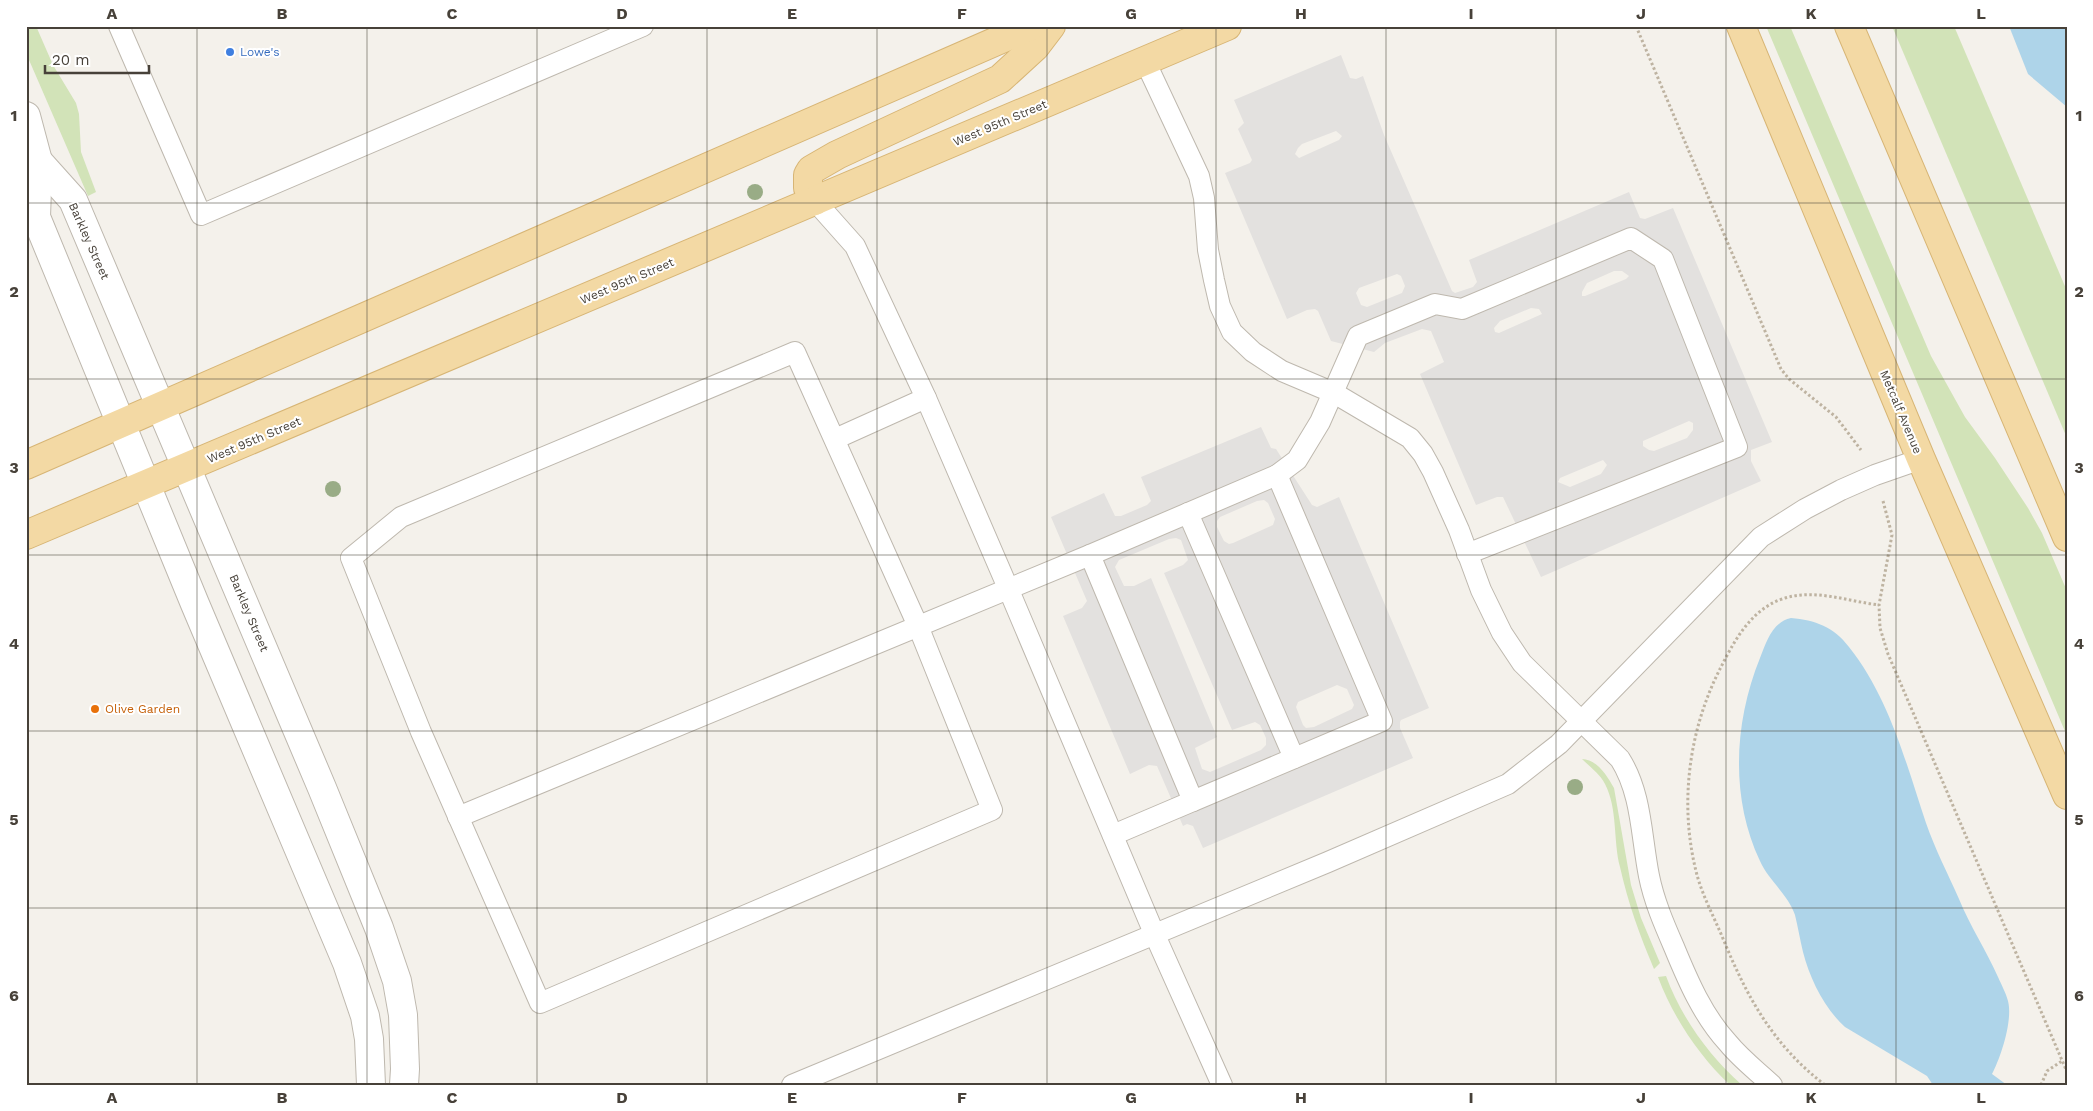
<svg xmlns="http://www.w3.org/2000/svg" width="2093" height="1111" viewBox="0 0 2093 1111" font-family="'Work Sans',sans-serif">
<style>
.green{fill:#d2e3b8}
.parking{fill:#e3e1df;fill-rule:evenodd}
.water{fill:#aed4e9}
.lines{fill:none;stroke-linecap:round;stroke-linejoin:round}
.lane-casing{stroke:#beb8ae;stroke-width:22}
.street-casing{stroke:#beb8ae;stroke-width:30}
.primary-casing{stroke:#d7b575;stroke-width:30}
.path{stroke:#beb3a1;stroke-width:3;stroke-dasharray:2.5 2.5;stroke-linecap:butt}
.lane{stroke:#fff;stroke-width:20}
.street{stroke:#fff;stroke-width:28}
.primary{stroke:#f3d9a4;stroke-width:28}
.tree{fill:#99ac86}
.grid{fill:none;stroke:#474139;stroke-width:1;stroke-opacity:0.55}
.shop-dot{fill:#3f7fe0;stroke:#fff;stroke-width:2}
.food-dot{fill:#e8710a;stroke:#fff;stroke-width:2}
.labels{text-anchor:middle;stroke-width:4;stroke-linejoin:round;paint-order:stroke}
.shop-label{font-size:12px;fill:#366cbe;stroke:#fff;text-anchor:start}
.street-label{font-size:12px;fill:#474139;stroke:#fff}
.food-label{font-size:12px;fill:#c56008;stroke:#fff;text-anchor:start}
.neatline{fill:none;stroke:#474139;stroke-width:2}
.grid-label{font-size:16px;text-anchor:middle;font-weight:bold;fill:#474139}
</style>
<rect width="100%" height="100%" fill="#f4f1eb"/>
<g class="green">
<polygon points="26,26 36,26 53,65 76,103 79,114 81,152 96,192 88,196 26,53"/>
<polygon points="1766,26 1790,26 1931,356 1965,417 1995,458 2028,508 2042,533 2067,591 2067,736"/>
<polygon points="1892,26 1954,26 2067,291 2067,438"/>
<path d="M 1582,759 C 1598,760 1607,776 1614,788 L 1631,885 L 1641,918 L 1660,963 L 1654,969 C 1640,936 1628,903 1620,867 C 1613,841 1618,809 1605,784 C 1600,774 1590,767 1582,759 Z"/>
<path d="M 1666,976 C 1681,1017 1709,1056 1742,1085 L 1730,1085 C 1699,1056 1673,1017 1658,977 Z"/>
</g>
<g class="parking">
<path d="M 1341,55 L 1350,78 L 1356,79 L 1363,76 L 1384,135 L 1452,291 L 1455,293 L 1473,287 L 1477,282 L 1469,260 L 1629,192 L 1640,218 L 1645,219 L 1673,208 L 1772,442 L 1751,450 L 1751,461 L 1761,481 L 1541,577 L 1503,497 L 1497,497 L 1476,505 L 1420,374 L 1444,362 L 1431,331 L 1422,329 L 1385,343 L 1374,352 L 1331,341 L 1318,311 L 1315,309 L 1307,310 L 1287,319 L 1225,173 L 1250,163 L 1252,160 L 1238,129 L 1244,123 L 1234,100 ZM 1336,131 L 1342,136 L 1339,140 L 1299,158 L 1295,154 L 1298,148 L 1302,144 ZM 1614,271 L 1622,271 L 1629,276 L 1626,279 L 1585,296 L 1582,296 L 1582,292 L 1587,283 ZM 1397,274 L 1401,276 L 1405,286 L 1402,293 L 1367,307 L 1361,305 L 1356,293 L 1359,288 ZM 1531,308 L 1539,309 L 1542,314 L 1499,333 L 1495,332 L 1494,328 L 1500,321 ZM 1689,421 L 1693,423 L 1693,430 L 1687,438 L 1654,451 L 1649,450 L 1643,446 L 1643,441 ZM 1603,460 L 1607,465 L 1601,474 L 1570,487 L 1558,482 L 1560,478 Z"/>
<path d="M 1261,427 L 1271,448 L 1276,449 L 1312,505 L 1317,507 L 1339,497 L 1429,708 L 1401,720 L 1400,722 L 1400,728 L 1413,758 L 1203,848 L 1193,826 L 1187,824 L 1183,826 L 1157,766 L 1149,765 L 1130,774 L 1063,616 L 1082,608 L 1087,601 L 1051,517 L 1104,493 L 1115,516 L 1121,516 L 1147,505 L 1151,501 L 1141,477 ZM 1264,500 L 1268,503 L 1275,519 L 1273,525 L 1233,543 L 1229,544 L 1224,541 L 1217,527 L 1217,521 L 1220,517 L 1257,501 ZM 1169,539 L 1176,538 L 1181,540 L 1188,560 L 1183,565 L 1164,573 L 1232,730 L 1255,722 L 1260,725 L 1266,738 L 1266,745 L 1261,750 L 1210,772 L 1202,769 L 1195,748 L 1217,737 L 1151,578 L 1134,586 L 1124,586 L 1115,567 L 1119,560 ZM 1337,685 L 1347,689 L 1354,705 L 1352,709 L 1314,727 L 1306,728 L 1303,725 L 1296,707 L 1298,702 Z"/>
</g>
<g class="water">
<polygon points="2009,26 2067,26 2067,107 2028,74"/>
<path d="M 1791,618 C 1815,620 1834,627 1849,647 C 1889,697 1906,763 1926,823 C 1935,849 1948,874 1959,899 C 1970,926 1986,950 1998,977 C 2001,984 2006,993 2008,1001 C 2013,1020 2001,1057 1992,1074 L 2007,1085 L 1933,1085 L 1927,1076 L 1845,1027 C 1824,1008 1810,979 1803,952 C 1800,940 1798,927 1795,915 C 1788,894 1768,880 1760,861 C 1730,798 1734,722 1760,658 C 1766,643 1772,622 1791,618 Z"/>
</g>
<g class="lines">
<g class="lane-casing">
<g id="lane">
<polyline points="119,26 201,215 643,26"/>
<path d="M 1145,61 L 1199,176 L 1204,198 L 1208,250 L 1214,280 L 1220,306 L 1232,332 L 1253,352 L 1282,371 L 1334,393 L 1410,438 L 1423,454 L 1433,472 L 1459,530 L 1481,590 L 1502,633 L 1522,663 L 1620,759 C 1642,794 1641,836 1649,876 C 1654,901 1664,924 1674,947 C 1688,981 1703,1016 1728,1043 C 1741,1059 1757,1071 1772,1085"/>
<polyline points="815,201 855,246 926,398 1008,588 1154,933 1222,1085"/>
<polygon points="795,352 918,626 992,810 540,1003 421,732 351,558 401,517"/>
<polyline points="835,439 926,398"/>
<polyline points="1188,513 1294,758"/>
<polyline points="1090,555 1193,801 1382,721 1277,475"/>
<polyline points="458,817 1090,555 1277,475 1297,460 1320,422 1358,336 1435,304 1462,309 1631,238 1663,259 1737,447 1467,554"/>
<polyline points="1113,835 1193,801"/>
<polyline points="792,1085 1328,862 1508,784 1559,744 1761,537 1805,509 1841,490 1875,475 1921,459"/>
</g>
</g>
<g class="street-casing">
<g id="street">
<polyline points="26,116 38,161 36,217 195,604 347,963 365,1016 369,1039 371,1085"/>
<polyline points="38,161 73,200 322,788 379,928 397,981 403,1015 405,1069 404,1085"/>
</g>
</g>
<g class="primary-casing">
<g id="primary">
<polyline points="1741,26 1921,459 2067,795"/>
<polyline points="1849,26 2067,537"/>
<polyline points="815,201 808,188 808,175 811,170 837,155 1000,79 1035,47 1051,26"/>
<polyline points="26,465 1031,26"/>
<polyline points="26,535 1227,26"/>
</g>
</g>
<g class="path">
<polyline points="1636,26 1781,369 1789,379 1836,417 1861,450"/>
<polyline points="1883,501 1892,535 1879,605 1880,628 1888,654 2067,1072"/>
<path d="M 1825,1085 C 1774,1046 1748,999 1724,941 C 1715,919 1703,897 1697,875 C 1679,807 1688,733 1719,671 C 1733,643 1750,610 1782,599 C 1814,588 1846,601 1879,605"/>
<polyline points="2041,1085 2047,1071 2062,1061"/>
</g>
<use href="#lane" class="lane"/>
<use href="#street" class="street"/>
<use href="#primary" class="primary"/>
</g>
<g class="tree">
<circle cx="755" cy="192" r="8"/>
<circle cx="333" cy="489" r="8"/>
<circle cx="1575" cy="787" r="8"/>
</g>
<path class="grid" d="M 197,26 L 197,1085M 367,26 L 367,1085M 537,26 L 537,1085M 707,26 L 707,1085M 877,26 L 877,1085M 1047,26 L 1047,1085M 1216,26 L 1216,1085M 1386,26 L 1386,1085M 1556,26 L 1556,1085M 1726,26 L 1726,1085M 1896,26 L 1896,1085M 26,203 L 2067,203M 26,379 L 2067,379M 26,555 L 2067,555M 26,731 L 2067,731M 26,908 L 2067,908"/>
<circle class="shop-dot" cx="230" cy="52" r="5"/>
<circle class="food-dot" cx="95" cy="709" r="5"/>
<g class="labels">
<g class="shop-label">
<text x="240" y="56">Lowe's</text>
</g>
<g class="street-label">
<text transform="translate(1000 123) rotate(-23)" y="4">West 95th Street</text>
<text transform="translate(89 241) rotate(66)" y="4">Barkley Street</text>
<text transform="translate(627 281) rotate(-23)" y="4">West 95th Street</text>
<text transform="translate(1901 412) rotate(67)" y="4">Metcalf Avenue</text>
<text transform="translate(254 440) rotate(-23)" y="4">West 95th Street</text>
<text transform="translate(249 613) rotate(67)" y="4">Barkley Street</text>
</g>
<g class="food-label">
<text x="105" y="713">Olive Garden</text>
</g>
</g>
<rect width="2093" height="1111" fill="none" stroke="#ffffff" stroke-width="55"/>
<path d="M45 65v8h104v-8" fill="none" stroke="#474139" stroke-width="2.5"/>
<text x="52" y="65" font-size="15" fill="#474139" stroke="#ffffff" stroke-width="4" paint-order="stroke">20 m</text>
<rect x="28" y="28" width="2038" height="1056" class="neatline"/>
<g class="grid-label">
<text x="112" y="19">A</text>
<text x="282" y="19">B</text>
<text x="452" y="19">C</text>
<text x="622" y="19">D</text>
<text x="792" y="19">E</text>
<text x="962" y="19">F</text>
<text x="1131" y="19">G</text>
<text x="1301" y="19">H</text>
<text x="1471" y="19">I</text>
<text x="1641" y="19">J</text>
<text x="1811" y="19">K</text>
<text x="1981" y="19">L</text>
<text x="14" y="121">1</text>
<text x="2079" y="121">1</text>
<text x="14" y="297">2</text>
<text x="2079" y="297">2</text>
<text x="14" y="473">3</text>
<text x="2079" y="473">3</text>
<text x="14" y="649">4</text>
<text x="2079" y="649">4</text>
<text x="14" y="825">5</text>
<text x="2079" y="825">5</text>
<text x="14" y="1001">6</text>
<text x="2079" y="1001">6</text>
<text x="112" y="1103">A</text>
<text x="282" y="1103">B</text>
<text x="452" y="1103">C</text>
<text x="622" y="1103">D</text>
<text x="792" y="1103">E</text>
<text x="962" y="1103">F</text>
<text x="1131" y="1103">G</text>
<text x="1301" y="1103">H</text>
<text x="1471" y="1103">I</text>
<text x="1641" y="1103">J</text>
<text x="1811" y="1103">K</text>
<text x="1981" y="1103">L</text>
</g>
</svg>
